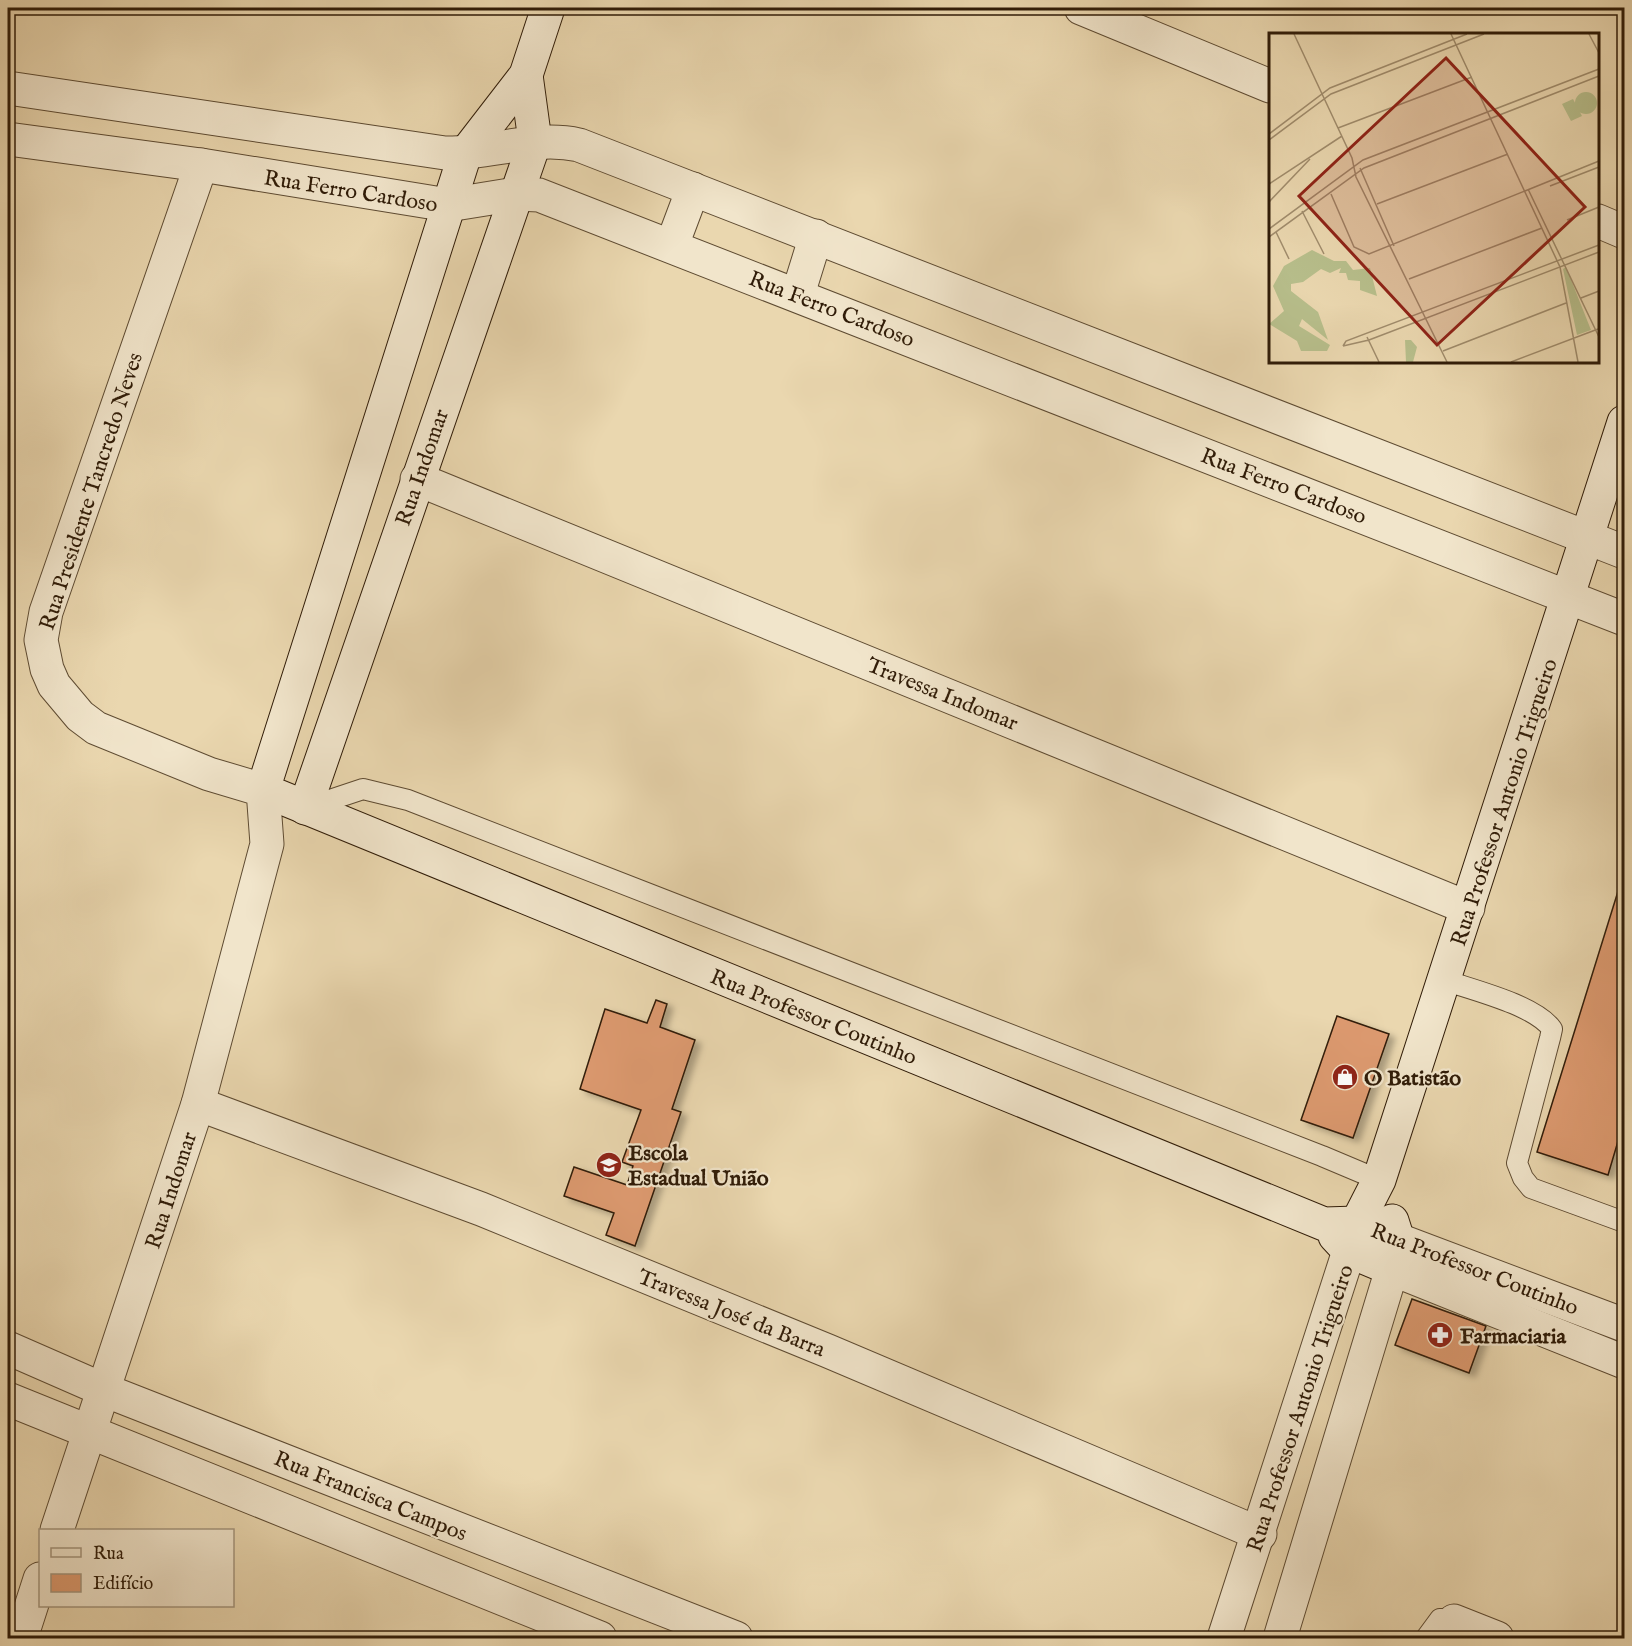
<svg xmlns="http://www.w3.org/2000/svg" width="1632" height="1646" viewBox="0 0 1632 1646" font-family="'IM FELL English',serif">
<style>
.building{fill:#dd9a6f;stroke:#301c08;stroke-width:1.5;filter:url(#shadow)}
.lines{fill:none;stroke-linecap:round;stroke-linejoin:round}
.lane-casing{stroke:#5e4b32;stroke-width:22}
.street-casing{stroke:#5e4b32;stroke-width:35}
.secondary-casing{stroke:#301c08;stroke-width:35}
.lane{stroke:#f1e5cb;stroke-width:20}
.street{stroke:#f1e5cb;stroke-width:33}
.secondary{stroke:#f1e5cb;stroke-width:33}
.labels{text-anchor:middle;stroke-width:4.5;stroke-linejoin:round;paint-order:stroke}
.street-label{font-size:22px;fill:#301c08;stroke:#f1e5cb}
.poi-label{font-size:22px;font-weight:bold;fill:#301c08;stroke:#f1e5cb;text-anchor:start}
.inset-road{fill:none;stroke:#a08c6c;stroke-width:1.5}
.view{fill:#8f2418;fill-opacity:0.15;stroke:#8f2418;stroke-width:3}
.inset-edge{fill:none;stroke:#301c08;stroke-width:3}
</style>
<defs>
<filter id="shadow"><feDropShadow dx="6" dy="4" stdDeviation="3" flood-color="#0004"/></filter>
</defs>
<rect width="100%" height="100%" fill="#ead7af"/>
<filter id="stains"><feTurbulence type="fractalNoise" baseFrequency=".00333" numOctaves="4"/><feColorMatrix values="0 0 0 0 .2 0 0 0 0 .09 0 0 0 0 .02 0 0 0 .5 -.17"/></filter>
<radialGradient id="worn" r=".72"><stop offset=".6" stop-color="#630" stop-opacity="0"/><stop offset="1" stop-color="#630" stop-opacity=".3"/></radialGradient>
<g class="building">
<polygon points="1624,872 1624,1121 1608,1175 1537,1152"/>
<polygon points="656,1000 667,1004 660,1027 695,1040 672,1109 681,1112 635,1246 606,1235 614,1213 564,1196 574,1167 627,1185 633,1166 622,1162 641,1110 580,1089 605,1009 647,1023"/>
<polygon points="1337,1016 1389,1034 1353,1138 1301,1120"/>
<polygon points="1412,1299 1486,1326 1469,1373 1395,1345"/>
</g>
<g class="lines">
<g class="lane-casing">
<g id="lane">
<polyline points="306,808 363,789 408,800 1322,1156 1379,1180"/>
<path d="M 1444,980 C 1473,990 1535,1005 1552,1029 L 1550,1038 L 1517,1163 L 1523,1178 L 1531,1188 L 1624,1222"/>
<polyline points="1426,1638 1440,1619 1454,1621"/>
</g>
</g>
<g class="street-casing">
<g id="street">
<polyline points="1081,8 1270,86"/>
<path d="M 8,88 L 445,153 C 491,154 533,135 579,145 L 1624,552"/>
<polyline points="8,139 201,165 448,205 516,194 539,195 1624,619"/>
<polyline points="1598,221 1624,232"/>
<polyline points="672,245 693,189"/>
<polyline points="798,294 816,236"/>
<polyline points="417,479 1468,908"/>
<polyline points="198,1104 481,1209 828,1351 1260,1534"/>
<polyline points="1398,1240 1624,1325"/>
<polyline points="8,1348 104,1390 736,1638"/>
<polyline points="8,1399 600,1638"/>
<polyline points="57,1530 198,1104 267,844 263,790 209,774 96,728 80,716 54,685 47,669 41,640 46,612 201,165"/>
<polyline points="1454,1621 1497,1638"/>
<polyline points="21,1638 40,1579"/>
<polyline points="1224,1638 1349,1251"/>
<polyline points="1280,1638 1392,1269 1624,1362"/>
</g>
</g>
<g class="secondary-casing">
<g id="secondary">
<polyline points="548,8 526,75 465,154 263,790 1324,1224 1357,1223 1398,1240"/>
<polyline points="305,808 535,141 526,75"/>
<polyline points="1335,1236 1349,1251 1392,1269 1398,1240 1392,1221"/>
<polyline points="1349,1251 1357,1223 1379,1180 1624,422"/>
</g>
</g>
<use href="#lane" class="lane"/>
<use href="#street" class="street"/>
<use href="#secondary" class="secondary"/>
</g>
<defs>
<g id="shop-disc" transform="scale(1.35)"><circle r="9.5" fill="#8f2418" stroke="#f1e5cb"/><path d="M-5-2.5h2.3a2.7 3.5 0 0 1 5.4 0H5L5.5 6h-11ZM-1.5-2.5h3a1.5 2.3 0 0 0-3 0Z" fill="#fff"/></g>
<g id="school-disc" transform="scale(1.35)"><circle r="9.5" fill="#8f2418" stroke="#f1e5cb"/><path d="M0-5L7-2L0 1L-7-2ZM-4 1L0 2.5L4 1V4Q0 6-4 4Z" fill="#fff"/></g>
<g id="pharmacy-disc" transform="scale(1.35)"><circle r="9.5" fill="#8f2418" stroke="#f1e5cb"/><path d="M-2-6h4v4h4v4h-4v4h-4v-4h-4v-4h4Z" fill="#fff"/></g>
</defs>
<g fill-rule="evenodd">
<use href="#shop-disc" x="1345" y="1077"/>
<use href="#school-disc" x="609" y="1165"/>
<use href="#pharmacy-disc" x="1440" y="1335"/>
</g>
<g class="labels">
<g class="street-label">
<text transform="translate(351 190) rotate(9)" y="8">Rua Ferro Cardoso</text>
<text transform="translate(832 308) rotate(21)" y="8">Rua Ferro Cardoso</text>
<text transform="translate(421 467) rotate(-71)" y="8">Rua Indomar</text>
<text transform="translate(1284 485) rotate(21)" y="8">Rua Ferro Cardoso</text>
<text transform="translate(90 491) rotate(-72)" y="8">Rua Presidente Tancredo Neves</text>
<text transform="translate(943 693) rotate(22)" y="8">Travessa Indomar</text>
<text transform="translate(1503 802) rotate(-72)" y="8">Rua Professor Antonio Trigueiro</text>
<text transform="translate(814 1016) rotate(22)" y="8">Rua Professor Coutinho</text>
<text transform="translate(170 1190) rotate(-72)" y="8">Rua Indomar</text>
<text transform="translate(1475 1268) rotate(21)" y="8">Rua Professor Coutinho</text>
<text transform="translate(732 1312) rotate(22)" y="8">Travessa José da Barra</text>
<text transform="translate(1299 1408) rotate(-72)" y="8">Rua Professor Antonio Trigueiro</text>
<text transform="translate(371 1495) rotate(22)" y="8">Rua Francisca Campos</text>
</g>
<g class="poi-label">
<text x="1364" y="1085">O Batistão</text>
<text x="628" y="1160">Escola<tspan x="628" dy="25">Estadual União</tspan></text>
<text x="1460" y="1343">Farmaciaria</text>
</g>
</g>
<g transform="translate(1269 33)">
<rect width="330" height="330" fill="#ead7af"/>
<path d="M306 70a11 11 0 1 1 22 0a11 11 0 1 1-22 0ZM 304,66 L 313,83 L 302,88 L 293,71 ZM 297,234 L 322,297 L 308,302 L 294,236 Z" fill="#b7be8b"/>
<path d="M 43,217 L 65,228 L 77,228 L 84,237 L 101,235 L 108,263 L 91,257 L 91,248 L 79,247 L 77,240 L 70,240 L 72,235 L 61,240 L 52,236 L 34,249 L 22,251 L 22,258 L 49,279 L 59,307 L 33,286 L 30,293 L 61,312 L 58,318 L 32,318 L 28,308 L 0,291 L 15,278 L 4,253 L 15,233 ZM 136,307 L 142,307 L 148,314 L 144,329 L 137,329 Z" fill="#b7be8b"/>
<path class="inset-road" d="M 25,1 L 83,125 L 87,144 L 178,329M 182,1 L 291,234 L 309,329M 320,1 L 330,20M 69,95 L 203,44M 0,101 L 61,55 L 198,1M 0,107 L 62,61 L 215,1M 91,135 L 125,213M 0,151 L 73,103M 281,153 L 330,134M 259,156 L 330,304M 62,161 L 85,214 L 100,221 L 330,128M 0,169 L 41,126M 108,171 L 239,121M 33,178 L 55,221M 298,187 L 330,174M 0,196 L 94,127 L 330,36M 7,199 L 20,226M 0,204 L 95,135 L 330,43M 140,246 L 273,195M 312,265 L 330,258M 98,304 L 110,329M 74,313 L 77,308 L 330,212M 74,313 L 100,307 L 330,219M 174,318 L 297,270M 242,329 L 329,296"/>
<path class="view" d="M 177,25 L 316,174 L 168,312 L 30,163 Z"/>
<rect width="330" height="330" class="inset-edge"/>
</g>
<rect width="1632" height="1646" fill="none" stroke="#ead7af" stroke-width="30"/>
<rect x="9" y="9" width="1614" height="1628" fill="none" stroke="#301c08" stroke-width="3"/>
<rect x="15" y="15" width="1602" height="1616" fill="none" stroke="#301c08" stroke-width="1.5"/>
<rect x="39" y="1529" width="195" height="78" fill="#f1e5cb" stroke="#a4957d" stroke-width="1.5"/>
<rect x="51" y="1548" width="30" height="9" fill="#f1e5cb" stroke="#a4957d" stroke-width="1.5"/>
<text x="93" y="1559" font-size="18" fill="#301c08">Rua</text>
<rect x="51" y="1574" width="30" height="18" fill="#dd9a6f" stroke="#a4957d" stroke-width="1.5"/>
<text x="93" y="1589" font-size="18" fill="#301c08">Edifício</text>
<rect width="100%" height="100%" filter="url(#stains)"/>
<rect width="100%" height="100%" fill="url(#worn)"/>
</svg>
